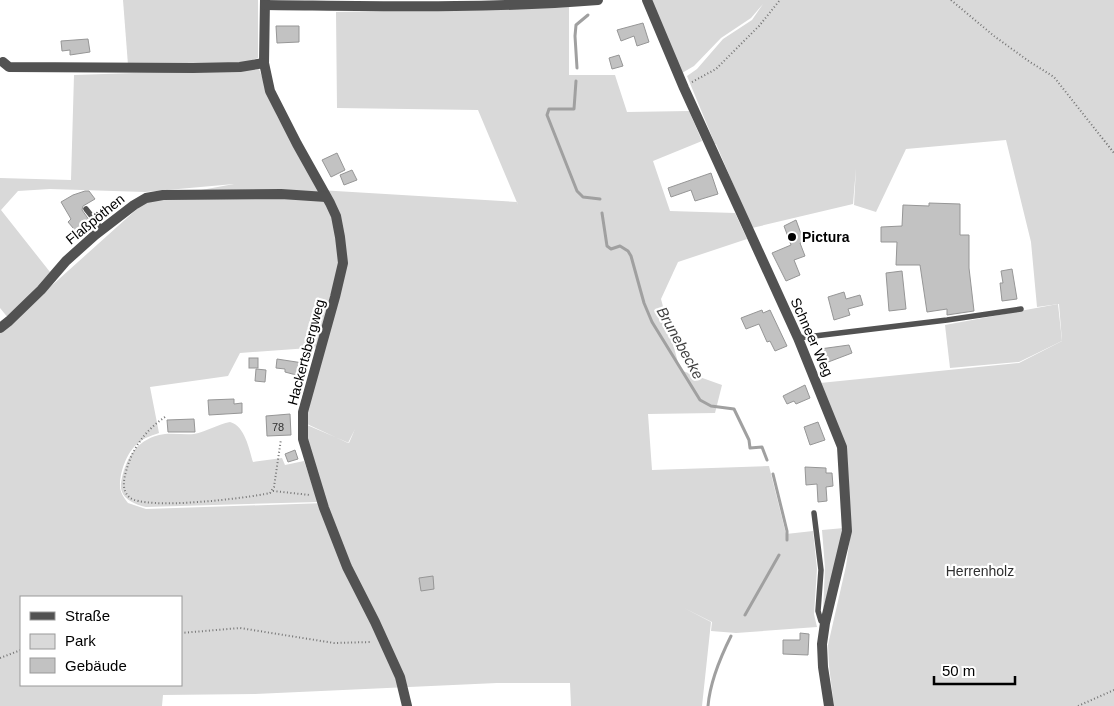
<svg xmlns="http://www.w3.org/2000/svg" width="1114" height="706" viewBox="0 0 1114 706" font-family="Arial,sans-serif">
<style>
.green{fill:#d9d9d9;fill-rule:evenodd}
.lines{fill:none;stroke-linecap:round;stroke-linejoin:round}
.stream{stroke:#a0a0a0;stroke-width:3}
.building{fill:#c2c2c2;stroke:#969696}
.path{stroke:#747474;stroke-width:2;stroke-dasharray:1 2.5;stroke-linecap:butt}
.lane{stroke:#525252;stroke-width:5.5}
.street{stroke:#525252;stroke-width:10}
.poi-dot{fill:#000;stroke:#fff;stroke-width:2}
.labels{text-anchor:middle;stroke-width:4.5;stroke-linejoin:round;paint-order:stroke}
.number-label{font-size:11px;fill:#303030}
.street-label{font-size:14px;fill:#000;stroke:#fff}
.poi-label{font-size:14px;font-weight:bold;fill:#000;stroke:#fff;text-anchor:start}
.park-label{font-size:14px;fill:#303030;stroke:#fff}
.water-label{font-size:15px;font-style:italic;fill:#414141;stroke:#fff}
</style>
<rect width="100%" height="100%" fill="#fff"/>
<g class="green">
<polygon points="123,0 258,0 258,58 238,65 128,65"/>
<polygon points="651,0 1114,0 1114,706 834,706 829,666 828,645 846,566 851,531 846,447 820,383 1019,363 1062,341 1059,304 1037,307 1031,242 1006,140 906,149 876,212 854,205 856,168 853,204 752,228 716,144 858,143 715,144 687,76 697,69 723,39 752,20 763,4 751,18 721,38 694,66 682,73"/>
<path d="M 569,7 L 569,75 L 615,75 L 627,112 L 689,111 L 702,141 L 653,161 L 670,211 L 735,213 L 747,239 L 678,262 L 661,299 L 680,370 L 722,385 L 715,413 L 648,414 L 652,470 L 769,466 L 786,534 L 813,531 L 817,569 L 814,614 L 817,627 L 736,633 L 711,631 L 712,622 L 684,608 L 711,622 L 702,706 L 571,706 L 570,683 L 497,683 L 255,694 L 163,695 L 162,706 L 0,706 L 0,332 L 147,200 L 234,184 L 145,192 L 50,189 L 18,191 L 1,210 L 50,272 L 9,319 L 0,308 L 0,178 L 71,180 L 74,75 L 259,69 L 277,116 L 319,190 L 517,202 L 518,205 L 478,110 L 337,108 L 336,12 ZM 323,347 L 307,412 L 307,424 L 348,443 L 355,429 L 349,443 L 307,425 L 308,440 L 325,503 L 146,509 L 128,503 C 124,498 120,492 120,486 C 120,470 128,449 141,441 C 146,437 154,435 159,433 L 150,387 L 228,376 L 240,353 ZM 21,597 L 181,597 L 181,685 L 21,685 Z"/>
<polygon points="1058,304 1062,341 1019,362 950,368 945,325"/>
<path d="M 230,422 C 245,426 249,449 253,462 L 282,458 L 285,465 L 304,461 L 318,502 L 146,507 C 134,504 119,498 121,483 C 125,460 135,441 159,435 C 170,432 182,435 194,434 C 206,432 218,424 230,422 Z"/>
<polygon points="844,528 823,611 825,568 822,530"/>
</g>
<g class="lines">
<g class="stream">
<polyline points="577,68 575,36 576,25 588,15"/>
<polyline points="576,81 574,109 549,109 547,115 577,191 583,197 600,199"/>
<polyline points="602,213 607,246 611,249 620,246 628,251 631,256 644,303 652,322 700,400 711,406 734,409 749,440 750,448 762,447 767,460"/>
<polyline points="773,474 787,531 787,540"/>
<polyline points="745,615 779,555"/>
<path d="M 708,706 C 710,682 720,658 731,636"/>
</g>
</g>
<g class="building">
<polygon points="643,23 649,42 637,46 634,36 621,41 617,30"/>
<polygon points="276,26 299,26 299,42 277,43"/>
<polygon points="88,39 90,52 70,55 70,50 62,51 61,41"/>
<polygon points="619,55 623,66 612,69 609,58"/>
<polygon points="337,153 345,170 331,177 322,160"/>
<polygon points="352,170 357,180 344,185 340,175"/>
<polygon points="711,173 718,194 695,201 691,190 671,197 668,188"/>
<polygon points="85,191 89,191 95,199 83,206 82,210 92,224 79,235 68,222 71,219 61,202 73,195"/>
<polygon points="929,203 960,204 960,235 969,235 969,268 974,311 947,315 947,309 927,312 920,265 896,265 897,242 881,242 881,227 902,226 903,205 929,206"/>
<polygon points="796,220 804,242 800,243 805,256 794,260 800,275 786,281 772,253 791,245 784,226"/>
<polygon points="1012,269 1017,299 1002,301 1000,283 1003,283 1001,271"/>
<polygon points="902,271 906,309 889,311 886,273"/>
<polygon points="844,292 846,299 860,295 863,305 848,309 850,315 834,320 828,297"/>
<polygon points="762,310 763,313 770,310 787,346 775,351 770,341 767,342 759,324 746,329 741,318"/>
<polygon points="849,345 852,353 823,364 818,353 820,349"/>
<rect x="249" y="358" width="9" height="10"/>
<polygon points="277,359 303,363 300,376 285,372 285,369 276,368"/>
<polygon points="256,369 266,370 265,382 255,381"/>
<polygon points="805,385 810,398 796,404 794,401 787,404 783,396"/>
<polygon points="234,399 234,404 242,403 242,413 209,415 208,400"/>
<polygon points="290,414 291,435 267,436 266,416"/>
<polygon points="194,419 195,432 168,432 167,420"/>
<polygon points="818,422 825,440 810,445 804,427"/>
<polygon points="295,450 298,459 288,462 285,454"/>
<polygon points="805,467 826,468 826,473 832,473 833,486 826,487 827,501 818,502 817,484 806,485"/>
<polygon points="433,576 434,589 421,591 419,578"/>
<polygon points="800,633 809,634 808,655 783,654 783,640 800,640"/>
</g>
<g class="lines">
<g class="path">
<polyline points="951,0 994,36 1030,62 1054,77 1114,153"/>
<polyline points="692,82 716,69 759,26 780,0"/>
<path d="M 165,417 C 147,429 133,447 127,468 C 124,478 121,489 129,497 C 144,511 248,498 270,493 L 274,487 L 281,439"/>
<polyline points="273,491 310,495"/>
<polyline points="181,633 240,628 334,643 372,642"/>
<polyline points="0,658 21,650"/>
<polyline points="1078,706 1114,690"/>
</g>
<g class="lane">
<polyline points="86,209 102,229"/>
<polyline points="798,338 947,320 1021,309"/>
<polyline points="814,513 821,570 818,611 821,621 825,623"/>
</g>
<g class="street">
<polyline points="265,0 264,63 270,91 297,144 330,203 336,216 340,237 343,263 335,297 303,412 303,439 324,508 347,567 375,622 400,677 407,706"/>
<polyline points="647,0 684,88 798,338 842,447 847,531 825,623 822,644 823,667 829,706"/>
<path d="M 265,5 C 376,6 487,9 598,0"/>
<polyline points="3,62 9,67 193,68 240,67 264,63"/>
<polyline points="0,328 9,321 41,290 66,261 95,235 134,205 146,198 163,195 281,194 326,197"/>
</g>
</g>
<circle class="poi-dot" cx="792" cy="237" r="5"/>
<g class="labels">
<g class="number-label">
<text x="278" y="431">78</text>
</g>
<g class="street-label">
<text transform="translate(95 219) rotate(-39)" y="5">Flaßpöthen</text>
<text transform="translate(812 337) rotate(66)" y="5">Schneer Weg</text>
<text transform="translate(306 352) rotate(-75)" y="5">Hackertsbergweg</text>
</g>
<g class="poi-label">
<text x="802" y="242">Pictura</text>
</g>
<g class="park-label">
<text x="980" y="576">Herrenholz</text>
</g>
<g class="water-label">
<text transform="translate(680 343) rotate(61)" y="5">Brunebecke</text>
</g>
</g>
<rect x="20" y="596" width="162" height="90" fill="#ffffff" stroke="#999999"/>
<rect x="30" y="612" width="25" height="8" fill="#525252" stroke="#999999"/>
<text x="65" y="621" font-size="15" fill="#000000">Straße</text>
<rect x="30" y="634" width="25" height="15" fill="#d9d9d9" stroke="#999999"/>
<text x="65" y="646" font-size="15" fill="#000000">Park</text>
<rect x="30" y="658" width="25" height="15" fill="#c2c2c2" stroke="#999999"/>
<text x="65" y="671" font-size="15" fill="#000000">Gebäude</text>
<path d="M934 676v8h81v-8" fill="none" stroke="#000000" stroke-width="2.5"/>
<text x="942" y="676" font-size="15" fill="#000000" stroke="#ffffff" stroke-width="4" paint-order="stroke">50 m</text>
</svg>
